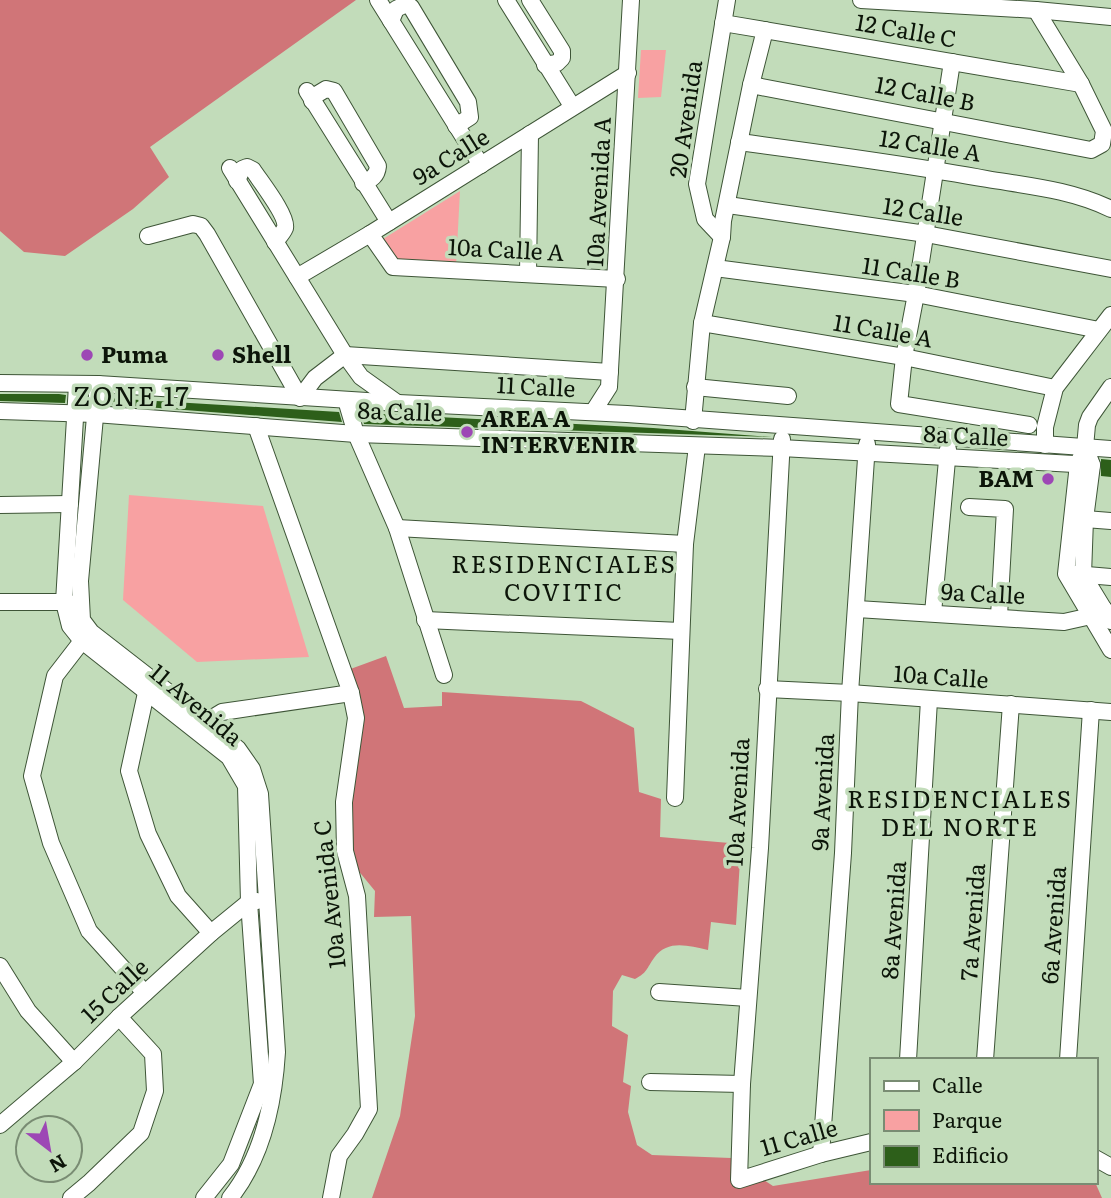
<svg xmlns="http://www.w3.org/2000/svg" width="1111" height="1198" viewBox="0 0 1111 1198" font-family="Literata,serif">
<style>
.green{fill:#f8a1a2}
.forest{fill:#d07578}
.building{fill:#2d5f1a}
.lines{fill:none;stroke-linecap:round;stroke-linejoin:round}
.minor-casing{stroke:#3e5537;stroke-width:18}
.minor{stroke:#fff;stroke-width:16}
.poi-dot{fill:#9d47b5;stroke:#c2dcba;stroke-width:2.5}
.labels{text-anchor:middle;stroke-width:7;stroke-linejoin:round;paint-order:stroke}
.street-label{font-size:23px;fill:#0c1509;stroke:#c2dcba}
.poi-label{font-size:23px;font-weight:bold;fill:#0c1509;stroke:#c2dcba;text-anchor:start}
.neighbourhood-label{font-size:24px;letter-spacing:2px;fill:#0c1509;stroke:#c2dcba}
.quarter-label{font-size:26px;letter-spacing:2px;fill:#0c1509;stroke:#c2dcba}
</style>
<rect width="100%" height="100%" fill="#c2dcba"/>
<g class="green">
<polygon points="641,50 666,50 661,97 638,98"/>
<polygon points="460,191 456,266 397,263 383,239"/>
<polygon points="129,495 263,506 309,657 197,662 123,600"/>
</g>
<g class="forest">
<polygon points="0,0 356,0 150,147 169,177 133,209 65,256 24,252 0,231"/>
<path d="M 386,656 L 404,708 L 442,706 L 442,692 L 581,701 L 634,728 L 639,792 L 661,799 L 660,837 L 741,844 L 736,925 L 711,922 L 708,950 C 688,946 668,939 654,958 C 646,969 648,972 635,979 L 622,975 L 613,991 L 612,1026 L 628,1035 L 623,1082 L 631,1086 L 628,1112 L 637,1145 L 652,1155 L 731,1158 L 773,1186 L 871,1170 L 871,1182 L 1095,1182 L 1102,1198 L 372,1198 L 400,1116 L 415,1016 L 411,916 L 374,917 L 375,891 L 357,869 L 346,803 L 356,702 L 345,671 Z"/>
</g>
<g class="building">
<polygon points="0,394 59,394 66,395 65,403 0,401"/>
<polygon points="107,398 339,412 342,422 107,404"/>
<polygon points="361,413 653,428 772,437 364,424"/>
<polygon points="1101,459 1111,460 1111,477 1101,476"/>
</g>
<g class="lines">
<g class="minor-casing">
<g id="minor">
<polyline points="378,0 481,165"/>
<polyline points="506,0 572,106"/>
<polyline points="530,0 562,51 562,58 557,63 545,65"/>
<polyline points="861,0 1036,10 1111,17"/>
<polyline points="391,21 396,9 406,4 411,7 468,102 470,117 456,126"/>
<polyline points="723,23 1081,84"/>
<polyline points="952,62 916,294 904,357 899,404 1029,425"/>
<polyline points="751,85 1091,150 1102,144 1104,131 1081,84 1036,10"/>
<polyline points="307,91 389,222"/>
<path d="M 312,101 L 316,95 L 326,89 L 334,91 L 378,166 C 377,176 372,179 363,183"/>
<path d="M 739,142 C 822,153 905,164 987,179 C 1029,186 1072,190 1111,209"/>
<polyline points="230,168 345,355 361,377 396,402"/>
<path d="M 237,181 L 242,169 L 247,167 L 253,170 C 260,181 288,216 285,228 C 283,233 278,238 275,242"/>
<polyline points="728,205 926,234 1111,269"/>
<polyline points="370,234 393,267 617,279"/>
<polyline points="148,236 193,224 201,226 207,234 300,398 315,378 345,355 610,372"/>
<polyline points="722,237 705,219 697,184 727,0"/>
<polyline points="715,268 916,294 1099,330"/>
<polyline points="528,274 530,134"/>
<polyline points="297,277 370,234 628,73"/>
<polyline points="702,323 904,357 1055,388"/>
<polyline points="0,383 98,384 398,403 627,414 1111,449"/>
<path d="M 98,384 L 80,581 L 82,620 L 91,632 L 190,709 L 238,749 L 252,769 L 260,794 L 277,1052 C 274,1102 262,1158 230,1198"/>
<polyline points="77,385 64,602 70,626 82,641 229,757 246,786 249,902 262,1084 231,1164 204,1198"/>
<polyline points="695,387 788,396"/>
<polyline points="1111,387 1090,417 1087,425 1085,447 1078,464 1066,574 1111,650"/>
<polyline points="346,400 356,434 397,528 444,675"/>
<polyline points="0,411 95,414 356,434 781,448 1092,465"/>
<polyline points="593,412 609,387 631,0"/>
<polyline points="693,421 702,323 722,237 723,221 751,85 765,30"/>
<polyline points="256,426 351,693 356,718 344,802 345,851 357,896 369,1109 355,1134 339,1156 331,1198"/>
<polyline points="782,439 760,848 742,1084 739,1180 821,1154 871,1142"/>
<polyline points="1045,445 1045,427 1055,388 1111,315"/>
<polyline points="1089,457 1092,465 1085,519 1083,575 1111,621"/>
<polyline points="0,505 70,504"/>
<polyline points="969,507 1005,509 999,616"/>
<polyline points="1085,519 1111,521"/>
<polyline points="397,528 685,544"/>
<polyline points="1075,574 1111,577"/>
<polyline points="0,602 64,602 74,604"/>
<polyline points="857,609 1064,622 1091,616 1104,609"/>
<polyline points="933,613 948,449"/>
<polyline points="425,620 681,631"/>
<polyline points="82,641 55,676 32,776 51,843 89,931 145,993"/>
<polyline points="767,689 850,693 1111,712"/>
<polyline points="146,693 129,771 148,834 178,896 211,933"/>
<polyline points="199,726 222,712 351,693"/>
<polyline points="675,798 685,544 697,446"/>
<polyline points="0,966 28,1011 74,1062"/>
<polyline points="659,992 748,998"/>
<polyline points="908,1060 929,700"/>
<polyline points="985,1060 1011,704"/>
<polyline points="1068,1060 1091,710"/>
<polyline points="650,1082 742,1084"/>
<polyline points="0,1125 74,1062 119,1017 211,933 249,902 257,901"/>
<polyline points="821,1154 843,853 850,693 867,444"/>
<polyline points="1095,1158 1111,1167"/>
<polyline points="71,1198 89,1183 141,1133 155,1091 153,1054 119,1017"/>
</g>
</g>
<use href="#minor" class="minor"/>
</g>
<g class="poi-dot">
<circle cx="87" cy="355" r="7"/>
<circle cx="218" cy="355" r="7"/>
<circle cx="467" cy="432" r="7"/>
<circle cx="1048" cy="479" r="7"/>
</g>
<g class="labels">
<g class="street-label">
<text transform="translate(906 31) rotate(10)" y="8">12 Calle C</text>
<text transform="translate(925 94) rotate(11)" y="8">12 Calle B</text>
<text transform="translate(686 119) rotate(-82)" y="8">20 Avenida</text>
<text transform="translate(930 146) rotate(9)" y="8">12 Calle A</text>
<text transform="translate(451 157) rotate(-32)" y="8">9a Calle</text>
<text transform="translate(599 192) rotate(-87)" y="8">10a Avenida A</text>
<text transform="translate(923 212) rotate(9)" y="8">12 Calle</text>
<text transform="translate(506 250) rotate(3)" y="8">10a Calle A</text>
<text transform="translate(911 273) rotate(9)" y="8">11 Calle B</text>
<text transform="translate(883 331) rotate(10)" y="8">11 Calle A</text>
<text transform="translate(536 387) rotate(3)" y="8">11 Calle</text>
<text transform="translate(400 412) rotate(2)" y="8">8a Calle</text>
<text transform="translate(966 436) rotate(3)" y="8">8a Calle</text>
<text transform="translate(983 594) rotate(3)" y="8">9a Calle</text>
<text transform="translate(941 677) rotate(4)" y="8">10a Calle</text>
<text transform="translate(196 705) rotate(40)" y="8">11 Avenida</text>
<text transform="translate(823 792) rotate(-87)" y="8">9a Avenida</text>
<text transform="translate(738 802) rotate(-87)" y="8">10a Avenida</text>
<text transform="translate(330 894) rotate(-96)" y="8">10a Avenida C</text>
<text transform="translate(894 920) rotate(-86)" y="8">8a Avenida</text>
<text transform="translate(973 922) rotate(-86)" y="8">7a Avenida</text>
<text transform="translate(1054 925) rotate(-86)" y="8">6a Avenida</text>
<text transform="translate(115 991) rotate(-43)" y="8">15 Calle</text>
<text transform="translate(799 1138) rotate(-16)" y="8">11 Calle</text>
</g>
<g class="poi-label">
<text x="101" y="363">Puma</text>
<text x="232" y="363">Shell</text>
<text x="481" y="427">AREA A<tspan x="481" dy="26">INTERVENIR</tspan></text>
<text x="1034" y="487" text-anchor="end">BAM</text>
</g>
<g class="neighbourhood-label">
<text x="564" y="573">RESIDENCIALES<tspan x="564" dy="28">COVITIC</tspan></text>
<text x="960" y="808">RESIDENCIALES<tspan x="960" dy="28">DEL NORTE</tspan></text>
</g>
<g class="quarter-label">
<text x="132" y="406">ZONE 17</text>
</g>
</g>
<rect x="870" y="1058" width="228" height="126" fill="#c2dcba" stroke="#798c73" stroke-width="2"/>
<rect x="884" y="1081" width="35" height="10" fill="#ffffff" stroke="#798c73" stroke-width="2"/>
<text x="932" y="1093" font-size="21" fill="#0c1509">Calle</text>
<rect x="884" y="1110" width="35" height="21" fill="#f8a1a2" stroke="#798c73" stroke-width="2"/>
<text x="932" y="1128" font-size="21" fill="#0c1509">Parque</text>
<rect x="884" y="1146" width="35" height="21" fill="#2d5f1a" stroke="#798c73" stroke-width="2"/>
<text x="932" y="1163" font-size="21" fill="#0c1509">Edificio</text>
<g transform="translate(49 1149) rotate(149)"><circle r="33" fill="#c2dcba" stroke="#798c73" stroke-width="2"/>
<path d="M0-5L12 26L0 18L-12 26Z" fill="#9d47b5"/>
<text y="-10" font-size="19" font-weight="bold" text-anchor="middle" fill="#0c1509">N</text>
</g>
</svg>
